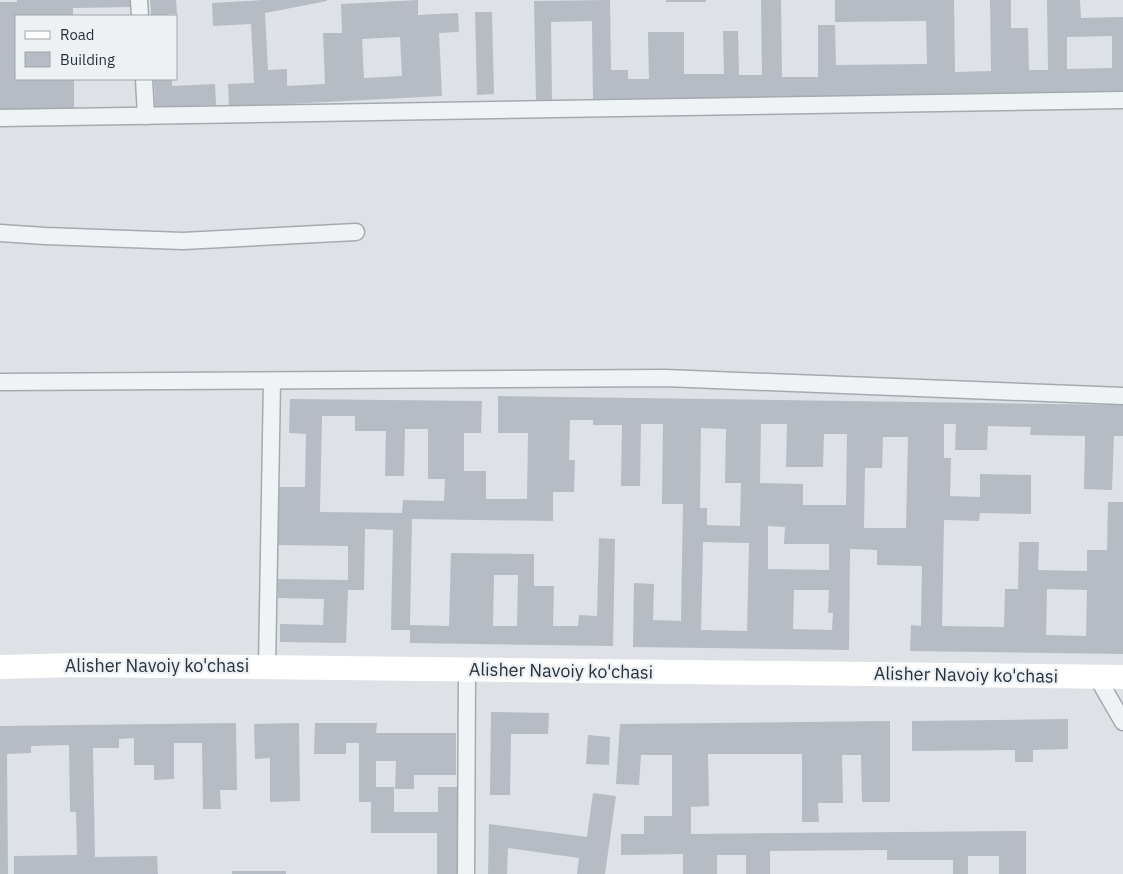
<svg xmlns="http://www.w3.org/2000/svg" width="1123" height="874" viewBox="0 0 1123 874" font-family="'IBM Plex Sans',sans-serif">
<style>
.building{fill:#b6bcc3;fill-rule:evenodd}
.lines{fill:none;stroke-linecap:round;stroke-linejoin:round}
.minor-casing{stroke:#a4aab0;stroke-width:19}
.minor{stroke:#f0f3f5;stroke-width:16}
.secondary{stroke:#fff;stroke-width:24}
.labels{text-anchor:middle;stroke-width:4.5;stroke-linejoin:round;paint-order:stroke}
.street-label{font-size:18px;fill:#28323c;stroke:#edf1f4}
</style>
<rect width="100%" height="100%" fill="#dee2e6"/>
<g class="building">
<polygon points="17,0 132,0 132,7 73,8 73,16 16,16 16,79 74,79 74,109 0,110 0,2 17,2"/>
<polygon points="150,0 176,0 177,14 168,14 168,16 151,16"/>
<path d="M 263,0 L 327,0 L 327,1 L 265,13 L 268,70 L 287,69 L 287,86 L 325,84 L 323,33 L 342,33 L 341,4 L 418,0 L 418,15 L 458,13 L 459,32 L 439,33 L 442,96 L 229,107 L 228,84 L 254,83 L 251,24 L 213,26 L 212,3 ZM 400,37 L 402,76 L 364,78 L 362,39 Z"/>
<path d="M 610,0 L 611,70 L 628,70 L 628,79 L 649,79 L 648,32 L 684,32 L 684,74 L 724,74 L 723,31 L 738,31 L 739,75 L 762,75 L 761,0 L 781,0 L 782,77 L 818,77 L 818,25 L 835,25 L 836,65 L 927,64 L 926,21 L 835,22 L 835,0 L 954,0 L 955,72 L 991,71 L 990,0 L 1011,0 L 1011,28 L 1028,28 L 1029,70 L 1048,70 L 1047,0 L 1080,0 L 1081,18 L 1123,17 L 1123,94 L 593,103 L 592,21 L 551,22 L 552,100 L 536,100 L 534,1 ZM 1112,36 L 1112,68 L 1067,69 L 1067,37 Z"/>
<rect x="666" y="0" width="40" height="2"/>
<polygon points="475,12 492,12 494,94 477,95"/>
<polygon points="154,79 172,79 172,86 215,84 216,105 155,108"/>
<path d="M 498,396 L 1123,405 L 1123,436 L 1114,436 L 1112,490 L 1084,489 L 1085,436 L 1030,435 L 1031,427 L 988,426 L 987,450 L 955,450 L 956,424 L 944,424 L 944,458 L 951,458 L 950,496 L 980,497 L 980,474 L 1031,475 L 1031,514 L 980,513 L 979,521 L 944,520 L 942,626 L 1004,627 L 1005,589 L 1018,589 L 1019,542 L 1039,542 L 1038,570 L 1087,571 L 1087,550 L 1107,550 L 1108,502 L 1123,502 L 1123,654 L 910,651 L 911,625 L 921,626 L 922,566 L 877,565 L 877,550 L 850,549 L 849,650 L 633,647 L 634,583 L 654,584 L 653,620 L 681,621 L 683,504 L 662,504 L 663,424 L 641,424 L 640,486 L 621,486 L 622,425 L 593,425 L 593,420 L 570,420 L 569,460 L 575,460 L 574,492 L 553,492 L 553,521 L 412,519 L 410,625 L 449,626 L 451,553 L 534,554 L 534,586 L 554,586 L 553,626 L 578,626 L 579,615 L 597,616 L 599,538 L 615,539 L 613,646 L 410,643 L 410,630 L 391,630 L 393,530 L 365,529 L 364,590 L 348,590 L 346,643 L 280,642 L 280,624 L 323,625 L 324,599 L 278,598 L 278,579 L 348,580 L 348,546 L 278,545 L 279,487 L 305,487 L 306,434 L 289,433 L 290,399 L 482,401 L 481,433 L 464,433 L 464,471 L 486,471 L 486,499 L 527,499 L 528,433 L 498,433 ZM 322,416 L 355,416 L 355,431 L 386,431 L 385,476 L 404,476 L 405,429 L 428,429 L 428,479 L 445,479 L 444,501 L 403,500 L 402,513 L 320,512 ZM 761,424 L 787,424 L 786,467 L 823,467 L 824,434 L 847,434 L 846,505 L 803,505 L 803,484 L 760,483 ZM 701,428 L 726,429 L 725,483 L 741,483 L 740,526 L 707,525 L 707,508 L 700,508 ZM 883,437 L 908,437 L 906,528 L 864,528 L 865,468 L 882,468 ZM 768,526 L 785,527 L 784,544 L 829,544 L 829,570 L 768,569 ZM 703,542 L 749,543 L 747,631 L 701,630 ZM 494,575 L 518,575 L 517,626 L 493,626 ZM 1047,589 L 1087,590 L 1086,636 L 1046,635 ZM 794,590 L 829,590 L 828,613 L 833,613 L 832,630 L 793,629 Z"/>
<polygon points="491,712 549,713 548,734 511,734 510,795 490,795"/>
<polygon points="1068,719 1068,749 1033,750 1033,762 1015,762 1015,750 912,751 912,721"/>
<polygon points="890,721 890,802 862,802 861,755 842,755 843,803 818,803 819,822 802,822 802,754 708,754 709,806 691,807 691,834 1026,831 1026,874 999,874 999,856 968,856 968,874 953,874 953,860 887,860 887,850 770,851 770,874 746,874 746,855 717,855 717,874 683,874 683,854 621,855 621,834 644,834 644,816 672,816 672,755 641,755 639,785 616,784 620,724"/>
<polygon points="236,723 237,790 220,790 221,809 203,809 202,743 174,743 174,779 154,780 154,765 134,765 134,738 119,739 119,748 93,748 95,857 157,856 158,874 14,874 14,856 77,855 76,812 70,812 69,745 31,746 31,753 7,754 8,874 0,874 0,726"/>
<polygon points="299,723 300,801 270,802 270,758 255,759 254,724"/>
<polygon points="315,723 377,723 376,733 456,733 456,775 414,775 414,789 395,789 396,761 376,761 376,787 394,787 394,812 438,812 438,787 459,787 459,874 437,874 437,833 371,833 371,802 359,802 359,743 346,743 346,754 314,754"/>
<polygon points="588,735 610,737 609,765 586,764"/>
<polygon points="593,793 616,796 605,874 577,874 579,858 508,848 507,874 488,874 489,824 587,837"/>
<rect x="232" y="871" width="54" height="3"/>
</g>
<g class="lines">
<g class="minor-casing">
<g id="minor">
<polyline points="139,0 140,16"/>
<polyline points="144,79 146,116"/>
<polyline points="0,118 1123,100"/>
<polyline points="0,233 45,236 183,241 356,232"/>
<polyline points="0,382 665,378 1123,396"/>
<polyline points="267,667 272,381"/>
<polyline points="1097,677 1123,722"/>
<polyline points="466,874 467,670"/>
</g>
</g>
<use href="#minor" class="minor"/>
<polyline class="secondary" points="0,667 76,665 1123,677"/>
</g>
<g class="labels">
<g class="street-label">
<text x="157" y="672">Alisher Navoiy ko'chasi</text>
<text transform="translate(561 671) rotate(1)" y="6">Alisher Navoiy ko'chasi</text>
<text transform="translate(966 675) rotate(1)" y="6">Alisher Navoiy ko'chasi</text>
</g>
</g>
<rect x="15" y="15" width="162" height="65" fill="#edf1f4" stroke="#9ea5aa"/>
<rect x="25" y="31" width="25" height="8" fill="#ffffff" stroke="#9ea5aa"/>
<text x="60" y="40" font-size="15" fill="#28323c">Road</text>
<rect x="25" y="52" width="25" height="15" fill="#b6bcc3" stroke="#9ea5aa"/>
<text x="60" y="65" font-size="15" fill="#28323c">Building</text>
</svg>
